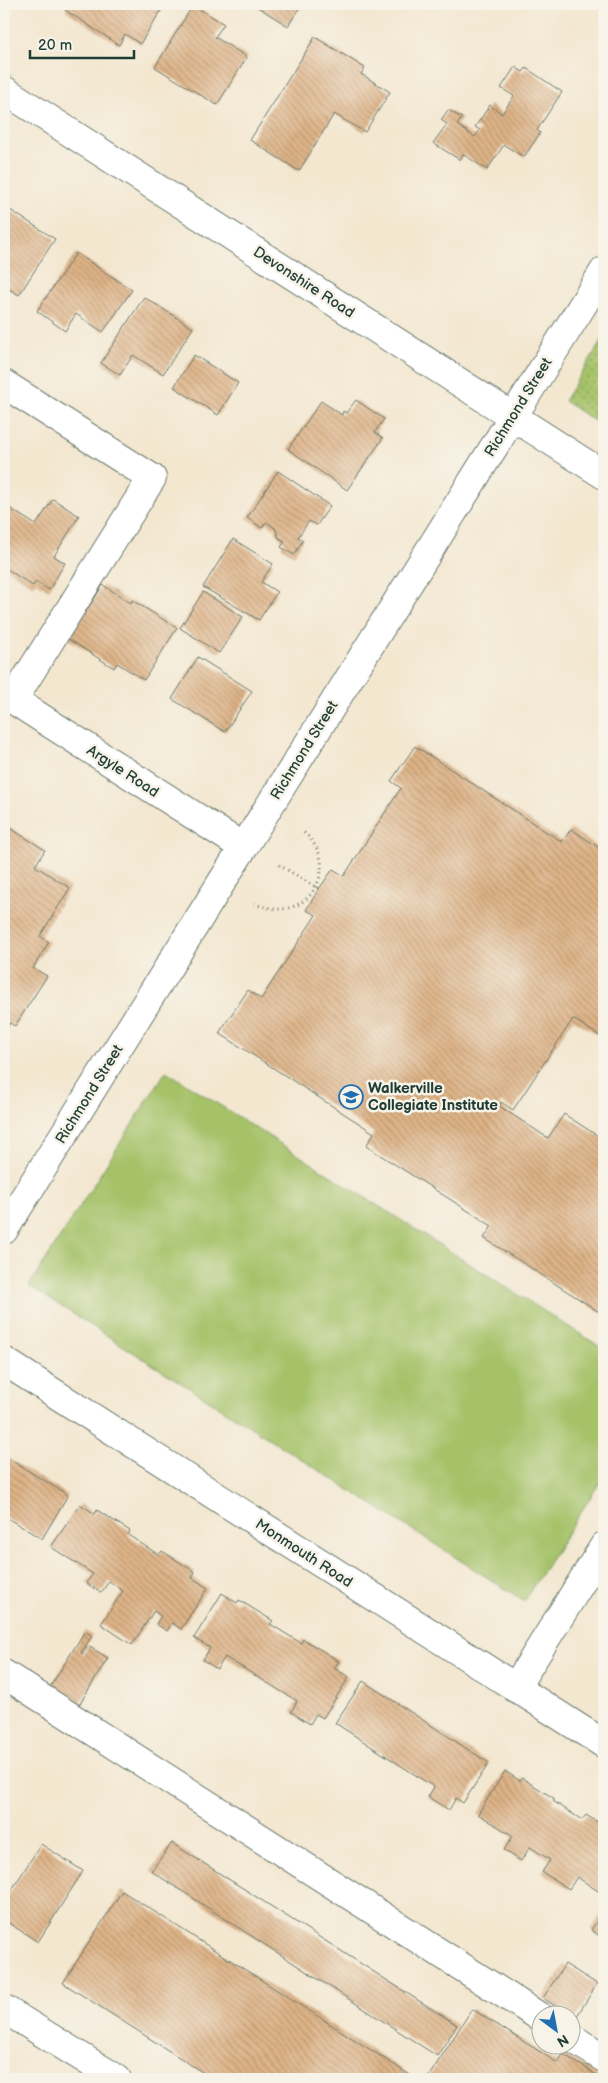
<svg xmlns="http://www.w3.org/2000/svg" width="608" height="2083" viewBox="0 0 608 2083" font-family="'Balsamiq Sans',sans-serif">
<style>
.park{fill:url(#park-dots);stroke:#62804e}
.pitch{fill:#a5c269;stroke:#62804e}
.building{fill:url(#building-back-hatch)}
.lines{fill:none;stroke-linecap:round;stroke-linejoin:round}
.minor-casing{stroke:#69786b;stroke-width:30}
.major-casing{stroke:#69786b;stroke-width:30}
.path{stroke:#69786b;stroke-width:3;stroke-dasharray:1 4;stroke-linecap:butt}
.minor{stroke:#fff;stroke-width:28}
.major{stroke:#fff;stroke-width:28}
.labels{text-anchor:middle;stroke-width:5;stroke-linejoin:round;paint-order:stroke}
.street-label{font-size:15px;fill:#1f3d34;stroke:#f7f3e8}
.poi-label{font-size:15px;font-weight:bold;fill:#1f3d34;stroke:#f7f3e8;text-anchor:start}
</style>
<defs>
<pattern id="park-dots" width="8" height="8" patternUnits="userSpaceOnUse" patternTransform="scale(1.25)"><rect width="8" height="8" fill="#a5c269"/><path d="M2 2h.1M6 6h.1" fill="none" stroke="#869f57" stroke-width="1.8" stroke-linecap="round"/></pattern>
<pattern id="building-back-hatch" width="6" height="6" patternUnits="userSpaceOnUse" patternTransform="scale(1.25)"><rect width="6" height="6" fill="#dfb488"/><path d="M-1 5l2 2M0 0l6 6M5-1l2 2" fill="none" stroke="#b49470"/></pattern>
</defs>
<rect width="100%" height="100%" fill="#f7f3e8"/>
<filter id="ink" filterUnits="userSpaceOnUse"><feTurbulence type="fractalNoise" baseFrequency=".02" numOctaves="2"/><feDisplacementMap in="SourceGraphic" scale="10" xChannelSelector="R" yChannelSelector="G"/><feConvolveMatrix kernelMatrix="1 2 1 2 8 2 1 2 1" color-interpolation-filters="sRGB"/></filter>
<filter id="wash" filterUnits="userSpaceOnUse"><feTurbulence type="fractalNoise" baseFrequency=".0096" numOctaves="4" result="noise"/><feDisplacementMap in="SourceGraphic" scale="20" xChannelSelector="R" yChannelSelector="G"/><feGaussianBlur stdDeviation="1.12" result="paint"/><feColorMatrix in="noise" values="0 0 0 0 0 0 0 0 0 0 0 0 0 0 0 0 0 1.4 0 .05"/><feComposite in="paint" operator="in"/></filter>
<g filter="url(#wash)">
<rect width="100%" height="100%" fill="#f3e7d0"/>
<polygon class="park" points="604,337 604,427 564,401"/>
<polygon class="pitch" points="166,1071 604,1349 604,1476 524,1601 29,1286"/>
<g id="blocks">
<g class="building">
<polygon points="69,4 165,4 140,44 125,34 119,45 65,10"/>
<polygon points="253,4 302,4 288,26"/>
<polygon points="193,5 224,24 215,37 247,57 217,105 155,67"/>
<polygon points="315,37 365,68 361,74 390,92 365,132 334,114 299,171 250,140"/>
<polygon points="515,67 523,72 526,68 562,92 537,130 540,133 524,157 504,145 487,170 463,154 460,160 433,143 447,124 441,120 448,110 462,118 457,125 475,137 480,130 475,127 490,105 502,114 514,96 501,88"/>
<polygon points="4,206 55,239 19,295 4,286"/>
<polygon points="76,253 132,290 103,332 76,314 65,331 37,311"/>
<polygon points="144,297 193,328 163,374 133,355 120,375 101,363"/>
<polygon points="194,355 238,383 218,415 174,387"/>
<polygon points="356,400 384,419 375,432 383,438 347,490 288,449 321,401 342,415 343,411 346,413"/>
<polygon points="278,471 330,506 317,525 309,521 298,537 303,540 294,555 281,547 285,541 279,538 275,528 266,522 262,528 247,518"/>
<polygon points="53,499 79,516 54,556 65,563 49,590 36,582 33,586 4,567 4,510 6,506 36,525"/>
<polygon points="233,539 273,564 261,582 277,592 259,620 203,587"/>
<polygon points="103,585 131,603 132,600 177,628 144,680 117,663 114,668 68,639"/>
<polygon points="203,592 243,617 219,653 180,628"/>
<polygon points="198,657 252,691 225,732 172,699"/>
<polygon points="415,746 562,842 571,829 604,851 604,1039 573,1019 513,1110 501,1102 499,1106 548,1138 564,1114 604,1140 604,1315 484,1238 492,1226 366,1146 374,1133 219,1033 248,990 261,999 316,915 306,910 319,889 333,869 344,876 401,788 391,781"/>
<polygon points="4,824 45,850 35,866 70,888 40,936 49,942 33,968 47,976 15,1026 10,1023 4,1032"/>
<polygon points="4,1456 68,1495 42,1539 4,1516"/>
<polygon points="80,1504 95,1514 97,1510 130,1531 128,1535 159,1555 162,1551 195,1572 192,1578 208,1588 181,1629 172,1623 167,1631 156,1624 161,1616 154,1611 132,1645 101,1624 123,1591 109,1581 101,1593 86,1583 93,1574 51,1547"/>
<polygon points="222,1593 237,1603 239,1600 273,1621 270,1624 301,1643 303,1639 339,1661 334,1668 349,1677 323,1718 316,1714 310,1724 291,1712 297,1701 225,1657 217,1669 203,1660 210,1648 194,1638"/>
<polygon points="85,1631 92,1636 81,1653 83,1654 88,1646 108,1658 79,1705 50,1687"/>
<polygon points="363,1681 489,1763 463,1803 456,1798 449,1810 428,1797 434,1787 335,1723"/>
<polygon points="505,1771 520,1781 522,1778 555,1799 553,1801 582,1820 586,1815 604,1826 604,1895 577,1877 569,1889 542,1872 550,1860 530,1847 521,1861 504,1850 513,1836 478,1814"/>
<polygon points="172,1843 457,2025 437,2056 151,1871"/>
<polygon points="41,1844 83,1871 38,1942 4,1920 4,1902"/>
<polygon points="122,1891 410,2075 407,2079 213,2079 63,1983"/>
<polygon points="604,1910 604,1939 591,1930"/>
<polygon points="565,1964 597,1984 575,2019 543,1998"/>
<polygon points="472,2009 558,2063 563,2054 603,2079 427,2079"/>
</g>
</g>
</g>
<g filter="url(#ink)">
<use href="#blocks" fill-opacity="0" stroke="#69786b" stroke-width="1"/>
<g class="lines">
<g class="minor-casing">
<g id="minor">
<polyline points="4,90 604,475"/>
<polyline points="4,384 152,478 13,700"/>
<polyline points="4,694 243,847"/>
<polyline points="4,1230 604,271"/>
<polyline points="4,1361 604,1744"/>
<polyline points="4,1674 540,2017"/>
<polyline points="515,1688 604,1546"/>
<polyline points="570,2037 604,2058"/>
</g>
</g>
<g class="major-casing">
<polyline id="major" points="4,2009 117,2079"/>
</g>
<g class="path">
<polyline points="279,865 319,889"/>
<path d="M 254,904 C 267,908 279,911 292,907 C 314,900 328,872 318,851 C 314,842 308,836 301,830"/>
</g>
<use href="#minor" class="minor"/>
<use href="#major" class="major"/>
</g>
</g>
<defs>
<g id="school-ring" transform="scale(1.25)"><circle r="9.5" fill="#f7f3e8" stroke="#1f6fb2" stroke-width="1.5"/><path d="M0-5L7-2L0 1L-7-2ZM-4 1L0 2.5L4 1V4Q0 6-4 4Z" fill="#1f6fb2"/></g>
</defs>
<g fill-rule="evenodd">
<use href="#school-ring" x="351" y="1097"/>
</g>
<g class="labels">
<g class="street-label">
<text transform="translate(304 282) rotate(33)" y="5">Devonshire Road</text>
<text transform="translate(518 407) rotate(-58)" y="5">Richmond Street</text>
<text transform="translate(304 750) rotate(-58)" y="5">Richmond Street</text>
<text transform="translate(123 771) rotate(33)" y="5">Argyle Road</text>
<text transform="translate(89 1094) rotate(-58)" y="5">Richmond Street</text>
<text transform="translate(304 1553) rotate(33)" y="5">Monmouth Road</text>
</g>
<g class="poi-label">
<text x="368" y="1093">Walkerville<tspan x="368" dy="17">Collegiate Institute</tspan></text>
</g>
</g>
<rect width="608" height="2083" fill="none" stroke="#f7f3e8" stroke-width="20"/>
<g transform="translate(556 2030) rotate(148)"><circle r="24" fill="#f7f3e8" stroke="#a1aaa0"/>
<path d="M0-4L9 19L0 12L-9 19Z" fill="#1f6fb2"/>
<text y="-8" font-size="14" font-weight="bold" text-anchor="middle" fill="#1f3d34">N</text>
</g>
<path d="M30 50v8h104v-8" fill="none" stroke="#1f3d34" stroke-width="2.5"/>
<text x="38" y="50" font-size="15" fill="#1f3d34" stroke="#f7f3e8" stroke-width="4" paint-order="stroke">20 m</text>
</svg>
